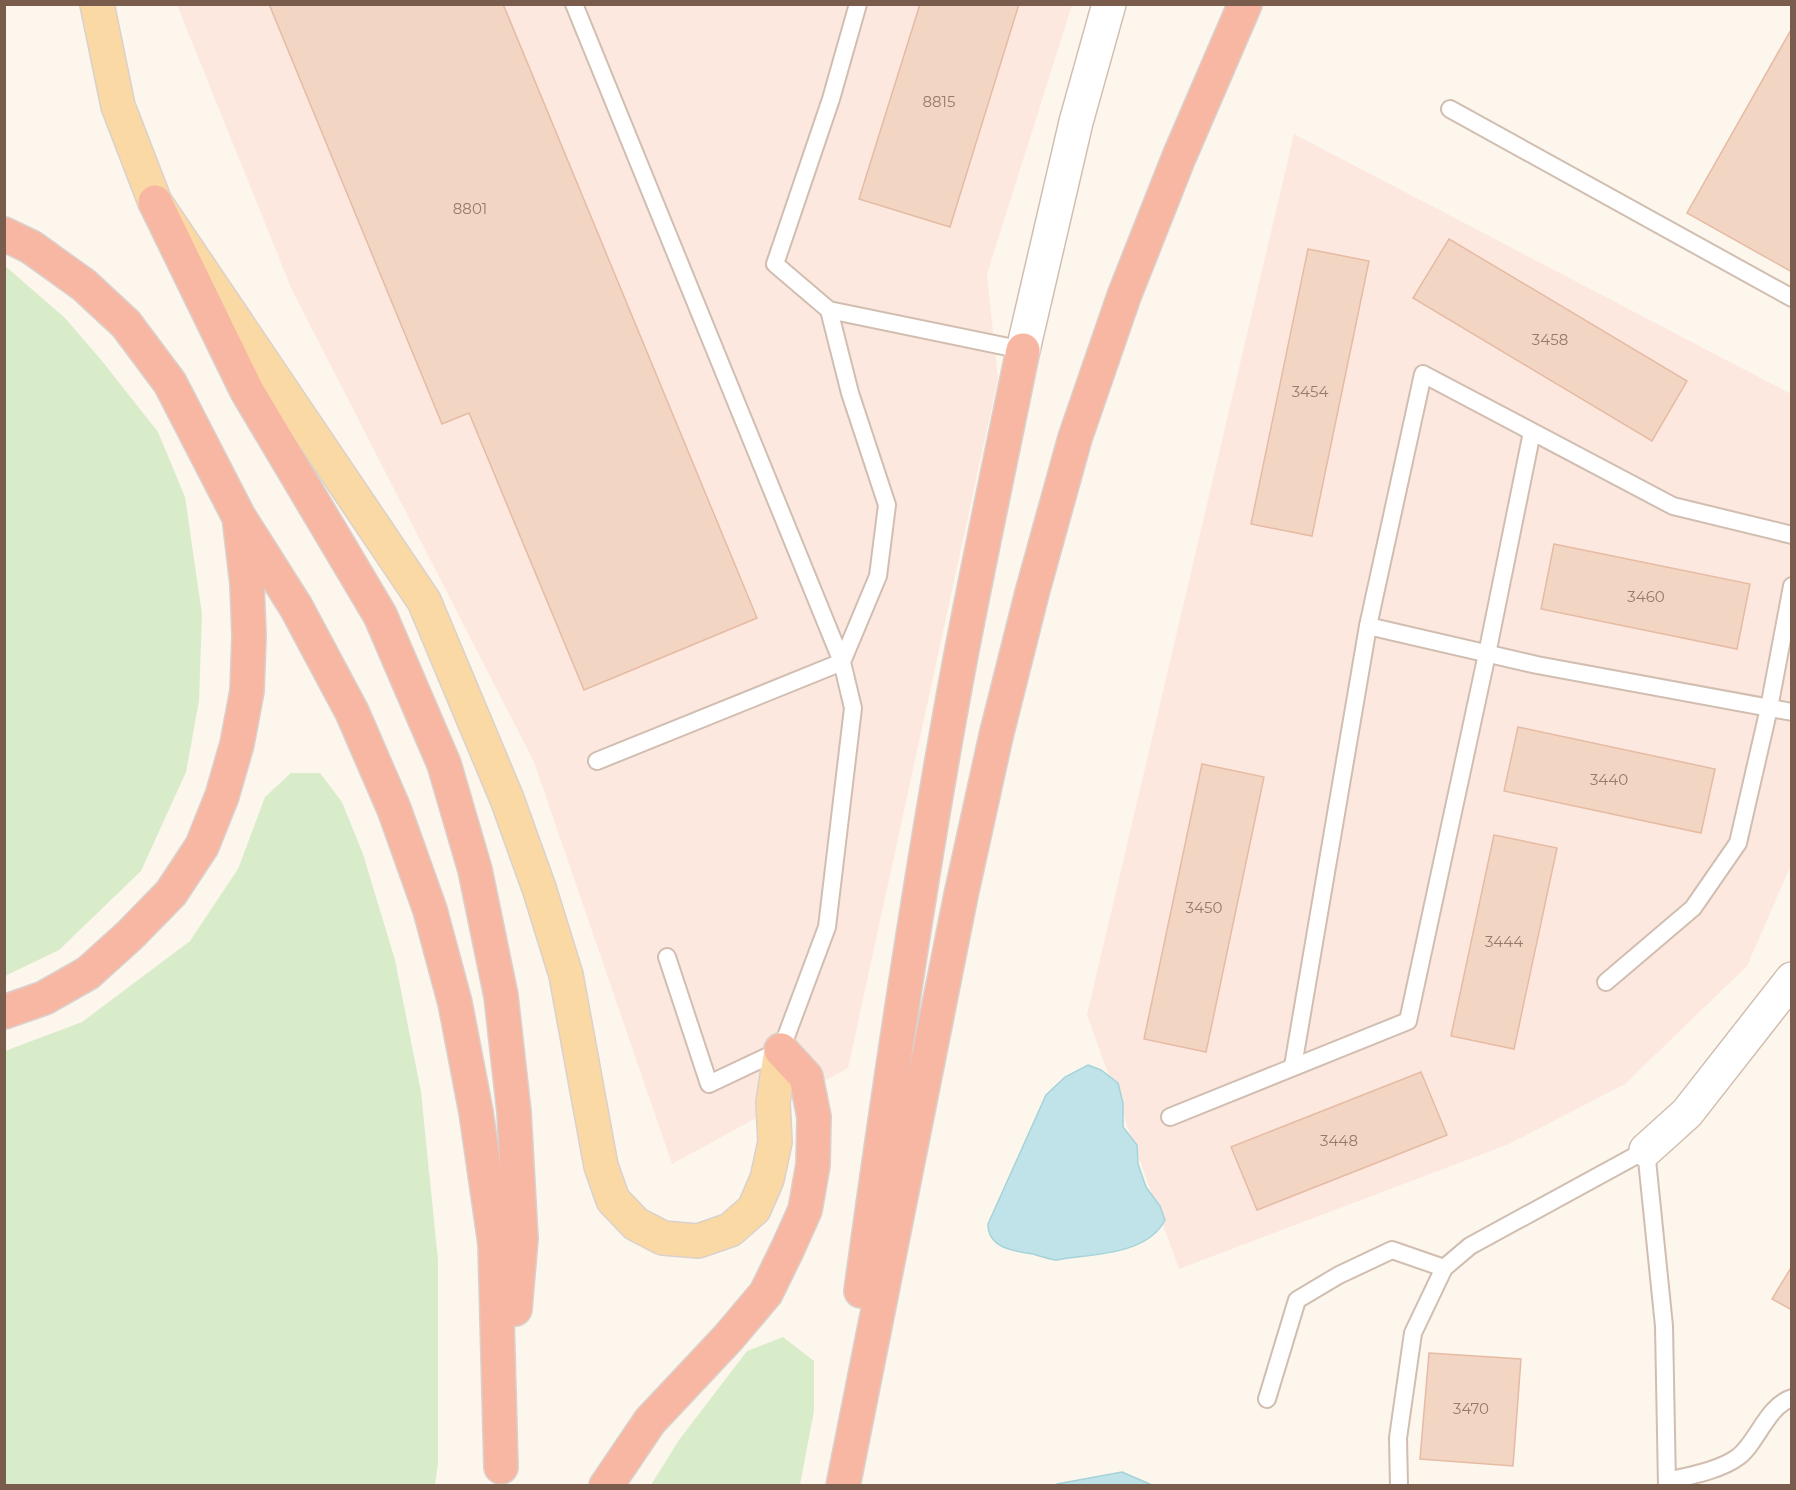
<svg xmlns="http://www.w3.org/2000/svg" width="1796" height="1490" viewBox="0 0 1796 1490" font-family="Montserrat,sans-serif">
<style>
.commercial{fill:#fde8e0}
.industrial{fill:#efe9e4}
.green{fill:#d8ecc9}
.water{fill:#bfe3e8;stroke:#a5d3da;stroke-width:1.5}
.building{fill:#f3d5c3;stroke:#e6bba3;stroke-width:1.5}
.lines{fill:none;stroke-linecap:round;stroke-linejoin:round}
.service-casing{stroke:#d1beb0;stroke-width:20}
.minor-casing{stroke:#d1beb0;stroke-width:36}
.tertiary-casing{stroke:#d1beb0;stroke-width:36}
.primary-casing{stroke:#dad1cd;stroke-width:36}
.motorway-casing{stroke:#dad1cd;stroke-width:36}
.service{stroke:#fff;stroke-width:16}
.minor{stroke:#fff;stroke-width:33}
.tertiary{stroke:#fff;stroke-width:33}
.primary{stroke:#fbd9a5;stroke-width:33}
.motorway{stroke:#f7b7a3;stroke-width:33}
.labels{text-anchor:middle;stroke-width:5;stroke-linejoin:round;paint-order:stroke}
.number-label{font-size:15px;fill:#987a6a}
</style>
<rect width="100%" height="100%" fill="#fdf6ec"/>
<g class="commercial">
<polygon points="177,5 1072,5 987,274 998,379 848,1068 672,1164 534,762 292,290"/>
<polygon points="1294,134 1791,394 1791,865 1747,966 1625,1084 1509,1144 1179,1269 1087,1015"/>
</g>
<polygon class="industrial" points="1516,1484 1516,1486 1343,1486 1344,1485"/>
<g class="green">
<polygon points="4,265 65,318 102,361 158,432 185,497 202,614 199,701 186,772 141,871 59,950 5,976"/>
<polygon points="291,773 320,773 342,802 363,854 395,960 421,1092 438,1260 438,1464 435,1485 5,1485 5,1051 82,1022 190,941 238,869 265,797"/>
<polygon points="783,1337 814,1361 814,1411 800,1485 651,1485 679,1440 747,1351"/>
</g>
<g class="water">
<path d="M 1088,1065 L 1101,1070 L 1118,1083 L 1123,1103 L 1123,1127 L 1137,1145 L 1138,1164 L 1146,1187 L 1160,1206 L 1165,1220 C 1149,1252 1101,1254 1069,1258 C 1065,1258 1060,1260 1056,1260 C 1048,1259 1040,1256 1033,1254 C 1013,1251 988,1248 988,1224 L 1046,1095 L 1065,1077 Z"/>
<polygon points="1122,1472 1152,1485 1056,1485 1057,1484"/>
</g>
<g class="building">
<polygon points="269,4 503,4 757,618 584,690 469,413 442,424"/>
<polygon points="920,4 1019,4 950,227 859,199"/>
<polygon points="1792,28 1792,272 1687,213"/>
<polygon points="1449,239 1687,381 1652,441 1413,298"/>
<polygon points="1308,249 1369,261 1312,536 1251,524"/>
<polygon points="1554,544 1750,584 1737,649 1541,609"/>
<polygon points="1518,727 1715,769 1701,833 1504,791"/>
<polygon points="1202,764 1264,777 1206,1052 1144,1039"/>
<polygon points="1494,835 1557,848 1514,1049 1451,1036"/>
<polygon points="1421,1072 1447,1135 1257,1210 1231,1147"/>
<polygon points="1792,1266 1792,1310 1772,1299"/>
<polygon points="1429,1353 1521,1359 1513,1466 1420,1459"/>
</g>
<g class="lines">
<g class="service-casing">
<g id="service">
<polyline points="574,4 842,662 597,761"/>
<polyline points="1450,109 1792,298"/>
<polyline points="829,310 1023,350"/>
<polyline points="1368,626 1537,665 1792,712"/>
<polyline points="667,957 709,1084 781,1050 827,927 853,708 842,662 878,576 887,505 850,393 829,310 775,264 831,99 858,4"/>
<polyline points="1606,982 1693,908 1738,843 1769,708 1792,586"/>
<polyline points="1293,1066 1368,626 1423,374 1673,506 1792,535"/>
<polyline points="1170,1117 1408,1021 1487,654 1532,432"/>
<polyline points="1267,1399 1297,1300 1339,1275 1392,1250 1444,1268 1470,1246 1646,1150 1664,1326 1667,1486"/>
<path d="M 1667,1481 C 1689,1476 1721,1470 1738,1457 C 1757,1443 1767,1406 1792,1398"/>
<polyline points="1399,1486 1398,1438 1413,1333 1444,1268"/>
</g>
</g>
<g class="minor-casing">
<polyline id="minor" points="1646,1150 1687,1113 1792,979"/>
</g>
<g class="tertiary-casing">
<polyline id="tertiary" points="1023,350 1076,122 1109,4"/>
</g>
<g class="primary-casing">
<polyline id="primary" points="97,4 118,106 155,202 424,601 507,799 539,888 566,975 601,1166 613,1200 636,1224 663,1238 698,1241 730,1230 754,1209 767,1179 775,1142 773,1102 781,1050"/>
</g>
<g class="motorway-casing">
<g id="motorway">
<polyline points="155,202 247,391 380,615 444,764 475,870 501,996 514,1112 521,1239 515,1309"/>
<polyline points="4,234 31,247 84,285 126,324 170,383 239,517 296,607 352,712 394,809 430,910 455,1003 476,1112 495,1244 501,1467"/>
<polyline points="4,1012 44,998 88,973 130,935 171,893 202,846 222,796 237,744 247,691 249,636 247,584 240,525"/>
<path d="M 861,1291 C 890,1080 921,869 960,660 C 980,556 1002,453 1023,350"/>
<polyline points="606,1486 650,1421 728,1338 766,1293 788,1248 805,1210 813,1165 814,1117 806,1077 781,1050"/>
<polyline points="843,1486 961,895 996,736 1032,593 1075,438 1124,296 1179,157 1245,4"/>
</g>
</g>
<use href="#service" class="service"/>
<use href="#minor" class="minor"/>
<use href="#tertiary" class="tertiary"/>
<use href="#primary" class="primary"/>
<use href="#motorway" class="motorway"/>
</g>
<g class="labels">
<g class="number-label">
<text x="939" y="107">8815</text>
<text x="470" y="214">8801</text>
<text x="1550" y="345">3458</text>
<text x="1310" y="397">3454</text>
<text x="1646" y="602">3460</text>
<text x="1609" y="785">3440</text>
<text x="1204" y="913">3450</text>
<text x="1504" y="947">3444</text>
<text x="1339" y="1146">3448</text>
<text x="1471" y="1414">3470</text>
</g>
</g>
<rect width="1796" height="1490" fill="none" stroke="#7a5c4d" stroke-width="12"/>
</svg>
